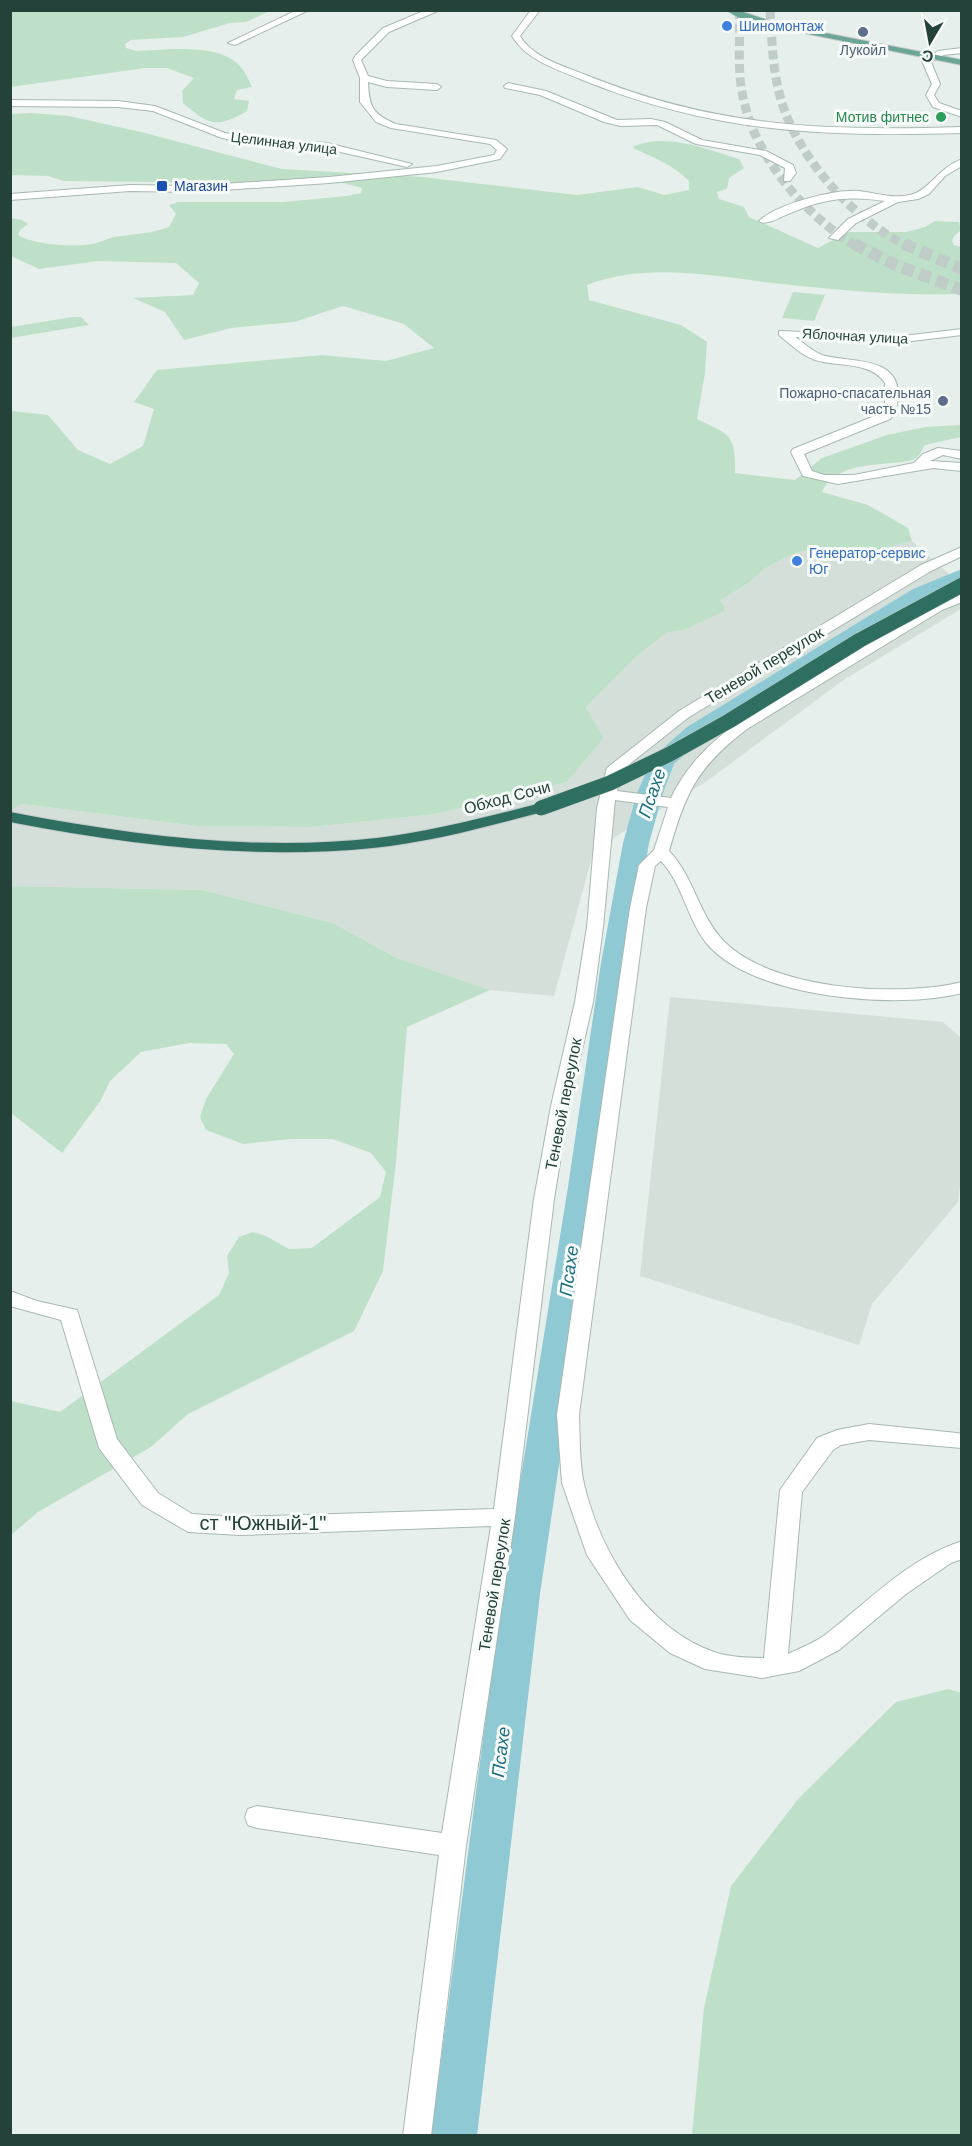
<svg xmlns="http://www.w3.org/2000/svg" width="972" height="2146" viewBox="0 0 972 2146" font-family="Arial,sans-serif">
<style>
.built{fill:#d4dfda}
.green{fill:#bfe0c8}
.lines{fill:none;stroke-linecap:round;stroke-linejoin:round}
.river{fill:#8ec9d4;fill-rule:evenodd}
.major-tunnel-far1{stroke:#bfccc8;stroke-width:9;stroke-dasharray:9 4.5;stroke-linecap:butt}
.major-tunnel{stroke:#bfccc8;stroke-width:12;stroke-dasharray:12 6;stroke-linecap:butt}
.minor-casing{stroke:#a8b8b2;stroke-width:2}
.major-casing{stroke:#c2cac8;stroke-width:2}
.highway-casing{stroke:#c2cac8;stroke-width:2}
.minor{fill:#fff;fill-rule:evenodd}
.major{fill:#6aa596;fill-rule:evenodd}
.highway{fill:#2f6f62;fill-rule:evenodd}
.highway-bridge-casing{stroke:#c2cac8;stroke-width:16;stroke-linecap:butt}
.highway-bridge{stroke:#2f6f62;stroke-width:15}
.shop-dot{fill:#3f7fe0;stroke:#f7fbf9;stroke-width:2}
.service-dot{fill:#5c6f8a;stroke:#f7fbf9;stroke-width:2}
.leisure-dot{fill:#2e9e5b;stroke:#f7fbf9;stroke-width:2}
.transit-dot{fill:#1a4fb4;stroke:#f7fbf9;stroke-width:2}
.labels{text-anchor:middle;stroke-width:6;stroke-linejoin:round;paint-order:stroke}
.far-shop-label{font-size:14px;fill:#366cbe;stroke:#f7fbf9;text-anchor:start}
.far-service-label{font-size:14px;fill:#4e5e75;stroke:#f7fbf9}
.far-leisure-label{font-size:14px;fill:#27864d;stroke:#f7fbf9;text-anchor:end}
.far-street-label{font-size:14px;fill:#24423a;stroke:#f7fbf9}
.far-transit-label{font-size:14px;fill:#164399;stroke:#f7fbf9;text-anchor:start}
.street-label{font-size:16px;fill:#24423a;stroke:#f7fbf9}
.water-label{font-size:18px;font-style:italic;fill:#1c6f80;stroke:#f7fbf9}
.near-street-label{font-size:20px;fill:#24423a;stroke:#f7fbf9}
</style>
<rect width="100%" height="100%" fill="#e6efeb"/>
<g class="built">
<polygon points="912,541 961,585 961,609 845,679 707,781 594,850 554,996 490,990 397,958 333,923 203,890 11,886 11,810 22,804 197,826 312,827 436,814 567,782 604,738 586,707 637,656 667,631 684,630 718,601 750,582 764,569 790,555 807,550 876,551"/>
<polygon points="670,997 943,1022 961,1038 962,1169 958,1202 872,1304 859,1345 640,1276"/>
</g>
<g class="green">
<path d="M 11,10 L 270,10 L 270,11 L 246,22 L 230,23 L 183,37 L 131,40 L 125,44 L 126,48 L 136,51 C 165,50 219,42 240,66 C 245,72 249,80 252,87 L 237,90 L 234,99 L 249,101 L 247,111 C 216,129 209,125 183,103 L 182,91 L 194,78 L 167,68 L 145,68 L 11,87 Z"/>
<path d="M 31,113 L 69,116 L 141,132 L 282,169 L 422,177 L 577,195 L 638,187 L 664,195 L 689,190 L 689,181 C 672,164 654,158 633,148 L 634,146 C 669,133 705,149 739,159 L 744,168 L 729,178 L 727,189 L 717,192 L 719,199 L 744,207 L 749,217 L 818,248 L 848,232 L 906,232 L 925,227 L 935,221 L 959,222 L 961,230 L 954,236 L 952,241 L 954,245 L 961,247 L 961,294 C 899,296 836,290 773,283 C 712,276 647,262 587,285 L 589,300 L 681,325 L 707,342 L 705,373 L 697,419 C 730,435 736,434 735,473 L 795,480 L 822,458 L 887,435 L 925,427 L 961,425 L 961,437 L 925,445 C 922,449 920,455 917,457 C 911,462 901,462 893,463 C 869,465 833,466 822,492 L 868,505 L 908,528 L 912,541 L 876,551 L 807,550 L 790,555 L 764,569 L 750,582 L 719,601 L 724,605 L 724,611 L 684,630 L 667,632 L 637,656 L 586,707 L 604,738 L 567,782 L 436,814 L 312,827 L 197,826 L 22,804 L 11,810 L 11,411 L 48,415 L 78,450 L 110,464 L 143,446 L 154,409 L 134,402 L 157,370 L 322,355 L 386,361 L 434,348 L 404,324 L 343,306 L 294,322 L 231,328 L 184,340 L 165,312 L 133,298 L 193,295 L 199,283 L 176,263 L 98,261 L 39,269 L 11,256 L 11,218 L 22,220 L 28,224 L 20,230 L 18,235 C 34,245 73,247 92,244 C 99,243 107,239 114,237 C 133,234 151,234 169,227 L 176,214 L 169,205 L 178,202 L 284,202 L 346,196 L 361,193 L 362,188 L 327,179 L 244,183 L 64,181 L 48,176 L 11,175 L 11,114 Z"/>
<polygon points="793,292 825,295 814,321 782,318"/>
<polygon points="73,317 81,317 89,325 11,338 11,327"/>
<polygon points="11,886 203,890 333,923 397,958 490,990 407,1027 396,1162 383,1271 354,1331 188,1414 151,1447 38,1512 11,1535 11,1401 60,1412 219,1295 229,1273 227,1256 239,1237 253,1232 266,1236 289,1249 312,1248 380,1197 386,1172 371,1153 333,1139 291,1139 243,1144 206,1130 200,1117 206,1099 234,1054 226,1044 189,1043 141,1052 110,1081 101,1100 62,1153 11,1113"/>
<polygon points="948,1689 962,1693 961,2135 692,2135 704,2008 731,1886 799,1798 896,1702"/>
</g>
<g class="lines">
<polygon class="river" points="962,569 962,584 929,599 705,737 674,764 663,793 649,843 629,963 600,1187 540,1594 477,2136 431,2136 502,1594 568,1187 601,963 623,843 637,793 654,756 687,727 913,589"/>
<g class="major-tunnel-far1">
<path d="M 739,10 C 741,37 737,65 742,92 C 753,155 803,214 856,246"/>
<path d="M 770,10 C 772,37 772,65 779,92 C 793,153 852,219 907,246"/>
</g>
<g class="major-tunnel">
<polyline points="854,244 893,264 962,290"/>
<polyline points="904,244 962,269"/>
</g>
<g class="minor-casing">
<g id="minor">
<polygon points="297,10 309,10 235,45 228,43"/>
<path d="M 426,10 L 440,10 L 389,32 L 361,60 L 368,76 L 387,81 L 437,84 L 441,87 L 437,90 L 387,87 L 368,82 C 369,106 372,114 396,124 L 496,140 L 507,149 L 500,159 L 437,172 L 329,183 L 192,192 L 130,191 L 10,200 L 10,194 L 130,185 L 192,186 L 329,177 L 437,166 L 494,155 L 497,150 L 490,144 L 391,128 L 376,122 L 360,102 L 360,78 L 353,60 L 356,55 L 383,28 Z"/>
<path d="M 531,10 L 540,10 L 520,36 C 533,58 564,66 586,75 C 717,128 823,131 962,127 L 962,133 C 821,137 713,133 580,79 C 556,69 526,60 512,36 Z"/>
<polygon points="962,48 962,53 943,55 931,62 940,84 934,95 939,103 962,111 962,117 933,107 926,95 932,84 922,61 938,51"/>
<polygon points="508,83 546,91 617,120 651,119 665,122 702,140 766,151 793,165 796,173 790,181 784,181 785,168 760,155 696,144 657,125 621,126 604,122 540,95 505,88 504,86"/>
<polygon points="10,100 118,101 155,106 225,133 250,138 327,143 412,164 407,167 327,149 250,144 222,138 153,111 118,107 10,106"/>
<path d="M 962,159 L 962,166 L 945,176 L 929,194 L 918,199 L 898,202 L 856,223 L 838,240 L 829,238 L 848,219 L 885,201 C 849,196 826,198 793,212 C 783,215 767,227 759,221 C 777,204 834,189 859,191 C 876,193 893,199 910,195 C 929,191 938,168 962,159 Z"/>
<path d="M 962,329 L 962,335 L 903,342 L 795,337 C 804,343 812,351 822,355 C 847,363 897,355 898,393 C 898,402 897,411 890,419 L 804,454 L 812,471 L 824,475 L 854,475 L 914,463 L 923,454 L 938,448 L 962,451 L 962,459 L 943,455 L 930,461 L 962,463 L 962,471 L 933,468 L 838,484 L 803,476 L 791,452 L 793,449 L 882,413 L 885,403 L 885,383 C 871,361 837,367 815,360 C 801,355 790,344 779,335 L 779,331 L 903,336 Z"/>
<path d="M 962,547 L 962,556 L 931,571 L 689,717 L 622,770 L 617,791 L 671,798 C 686,766 709,744 737,723 L 932,604 L 962,593 L 962,602 L 942,610 L 747,729 C 697,767 686,792 669,851 C 693,876 698,911 720,937 C 765,990 898,998 962,982 L 962,993 C 897,1010 754,998 708,945 C 687,920 683,884 661,861 L 655,866 L 646,908 L 579,1415 C 580,1437 579,1462 584,1484 C 600,1551 645,1628 714,1652 C 728,1657 749,1658 764,1658 L 780,1490 L 817,1438 L 837,1430 L 869,1424 L 957,1433 L 962,1434 L 962,1448 L 869,1440 L 841,1445 L 833,1450 L 802,1492 L 788,1654 C 800,1648 814,1643 825,1635 C 869,1601 907,1559 962,1541 L 962,1559 L 951,1563 L 906,1594 L 839,1650 L 799,1671 L 762,1678 L 705,1669 L 670,1653 L 630,1620 L 587,1555 L 562,1483 L 557,1415 L 630,908 L 639,865 L 654,850 L 668,807 L 615,800 L 603,927 L 593,1002 L 569,1106 L 554,1199 L 515,1517 L 466,1846 L 431,2136 L 403,2136 L 439,1855 L 257,1828 L 248,1825 L 245,1817 L 248,1809 L 257,1806 L 442,1833 L 491,1526 L 240,1535 L 188,1532 L 142,1505 L 99,1448 L 61,1320 L 10,1306 L 10,1291 L 37,1301 L 77,1310 L 117,1439 L 158,1493 L 192,1514 L 240,1517 L 494,1509 L 534,1199 L 551,1106 L 575,1002 L 587,927 L 597,808 L 607,768 L 679,711 L 921,565 Z"/>
</g>
</g>
<g class="major-casing">
<polygon id="major" points="726,10 737,10 779,24 962,60 962,65 779,28 741,19"/>
</g>
<g class="highway-casing">
<path id="highway" d="M 541,803 L 546,805 L 549,808 L 546,811 C 489,826 432,842 373,848 C 251,860 130,845 10,822 L 10,812 C 130,835 255,852 377,838 C 432,831 487,817 541,803 Z"/>
</g>
<use href="#minor" class="minor"/>
<use href="#major" class="major"/>
<use href="#highway" class="highway"/>
<g class="highway-bridge-casing">
<polyline id="highway-bridge" points="541,808 610,783 670,754 729,721 860,640 962,585"/>
</g>
<use href="#highway-bridge" class="highway-bridge"/>
</g>
<g class="shop-dot">
<circle cx="727" cy="26" r="6"/>
<circle cx="797" cy="561" r="6"/>
</g>
<g class="service-dot">
<circle cx="863" cy="32" r="6"/>
<circle cx="943" cy="401" r="6"/>
</g>
<circle class="leisure-dot" cx="941" cy="117" r="6"/>
<rect class="transit-dot" x="156" y="180" width="12" height="12" rx="3"/>
<g class="labels">
<g class="far-shop-label">
<text x="739" y="31">Шиномонтаж</text>
<text x="809" y="558">Генератор-сервис<tspan x="809" dy="16">Юг</tspan></text>
</g>
<g class="far-service-label">
<text x="863" y="55">Лукойл</text>
<text x="931" y="398" text-anchor="end">Пожарно-спасательная<tspan x="931" dy="16">часть №15</tspan></text>
</g>
<g class="far-leisure-label">
<text x="929" y="122">Мотив фитнес</text>
</g>
<g class="far-street-label">
<text transform="translate(284 143) rotate(7)" y="5">Целинная улица</text>
<text transform="translate(855 336) rotate(3)" y="5">Яблочная улица</text>
</g>
<g class="far-transit-label">
<text x="174" y="191">Магазин</text>
</g>
<g class="street-label">
<text transform="translate(764 665) rotate(-31)" y="6">Теневой переулок</text>
<text transform="translate(507 797) rotate(-15)" y="6">Обход Сочи</text>
<text transform="translate(563 1104) rotate(-79)" y="6">Теневой переулок</text>
<text transform="translate(494 1585) rotate(-81)" y="6">Теневой переулок</text>
</g>
<g class="water-label">
<text transform="translate(652 793) rotate(-71)" y="6">Псахе</text>
<text transform="translate(569 1271) rotate(-82)" y="6">Псахе</text>
<text transform="translate(501 1752) rotate(-83)" y="6">Псахе</text>
</g>
<g class="near-street-label">
<text x="263" y="1530">ст "Южный-1"</text>
</g>
</g>
<rect width="972" height="2146" fill="none" stroke="#24423a" stroke-width="24"/>
<g transform="translate(930 42) rotate(190)" stroke="#f7fbf9" stroke-width="4.5" paint-order="stroke">
<path d="M0-4.5L10 22L0 15L-10 22Z" fill="#24423a"/>
<text y="-9" font-size="16" font-weight="bold" text-anchor="middle" fill="#24423a">С</text>
</g>
</svg>
